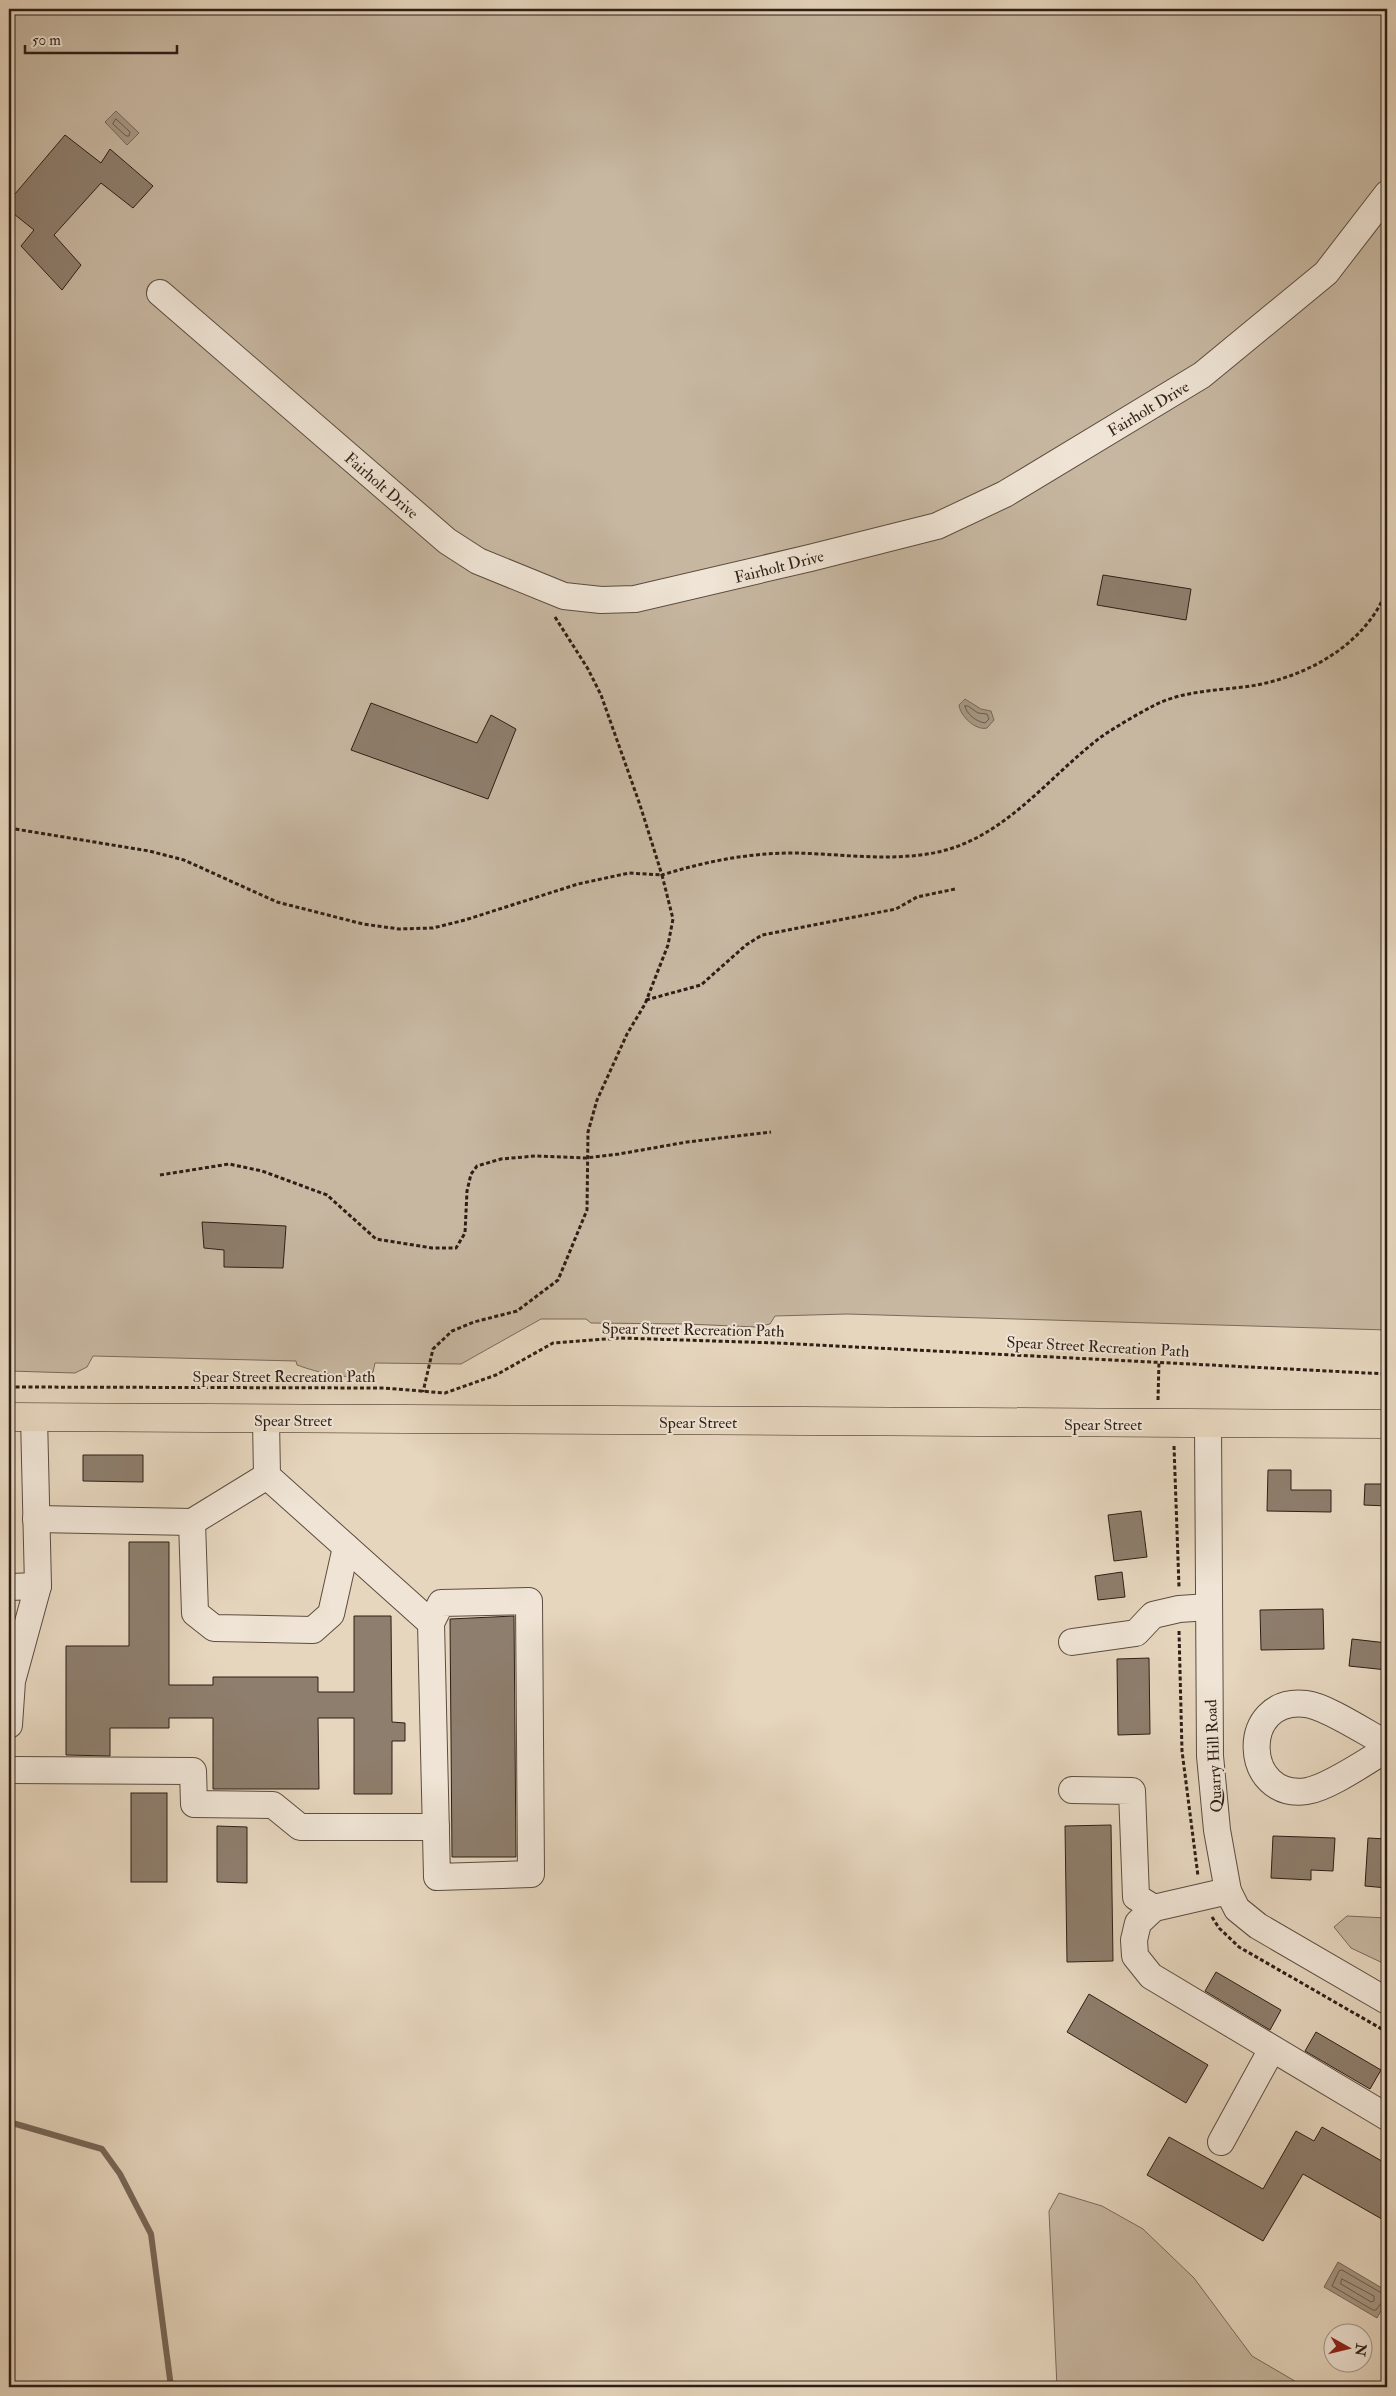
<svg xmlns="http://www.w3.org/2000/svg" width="1396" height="2396" viewBox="0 0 1396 2396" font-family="'IM FELL Double Pica',serif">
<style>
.green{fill:#c7b7a1;stroke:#7a6b5c}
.water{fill:#a79885;stroke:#776859}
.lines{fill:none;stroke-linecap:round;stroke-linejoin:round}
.shore{stroke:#6a5c4e;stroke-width:1}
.stream{stroke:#776859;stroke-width:6}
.building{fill:#8e7e6d;stroke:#2e1f16}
.minor-casing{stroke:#5c4d40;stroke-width:28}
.major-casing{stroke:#2e1f16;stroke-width:29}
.path{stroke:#2e1f16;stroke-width:3;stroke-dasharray:4 2.5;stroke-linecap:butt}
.minor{stroke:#efe4d5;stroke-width:26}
.major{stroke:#e6d6be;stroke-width:28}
.labels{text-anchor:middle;stroke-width:4;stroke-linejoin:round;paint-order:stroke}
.street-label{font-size:16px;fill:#2e1f16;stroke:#efe4d5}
</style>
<rect width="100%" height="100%" fill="#e6d6be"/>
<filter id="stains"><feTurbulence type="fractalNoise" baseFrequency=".004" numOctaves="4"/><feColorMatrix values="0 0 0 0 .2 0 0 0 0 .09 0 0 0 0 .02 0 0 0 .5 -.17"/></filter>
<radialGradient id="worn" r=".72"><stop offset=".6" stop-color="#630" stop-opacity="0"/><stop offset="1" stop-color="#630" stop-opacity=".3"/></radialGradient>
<g class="green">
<path d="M 9,9 L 1387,9 L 1387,1330 L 847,1314 L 775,1316 L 770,1324 L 756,1327 L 687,1324 L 591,1323 L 586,1319 L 541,1319 L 461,1364 L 375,1363 L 373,1372 C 356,1383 316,1372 297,1365 L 296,1361 L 93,1356 L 87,1367 L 75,1373 L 9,1371 Z"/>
<polygon points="1347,1916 1387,1918 1387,1965 1351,1948 1334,1927"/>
<polygon points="1059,2193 1102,2206 1143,2229 1194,2278 1252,2356 1305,2387 1057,2387 1049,2211"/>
</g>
<g class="water">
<polygon points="116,111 139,133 127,145 105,122"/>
<path d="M 965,699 L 981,709 L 991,711 L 994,720 L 987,728 C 976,731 960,716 959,705 Z"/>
<polygon points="1338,2262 1387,2291 1387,2300 1377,2318 1324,2287"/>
</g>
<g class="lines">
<g class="shore">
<polygon points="116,119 130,132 129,136 126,136 113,124"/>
<path d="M 965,706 L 968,706 L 978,713 L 987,714 L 989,719 L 985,723 C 977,722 966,714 965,706 Z"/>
<polygon points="1342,2270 1385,2295 1385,2298 1376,2310 1373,2310 1332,2286 1339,2271"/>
<polygon points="1342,2279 1374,2296 1374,2301 1371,2302 1341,2284"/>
</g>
<polyline class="stream" points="9,2122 102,2149 120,2174 151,2234 171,2387"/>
</g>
<g class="building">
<polygon points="65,135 101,163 110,149 153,186 133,208 101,183 54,235 81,265 62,290 21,246 34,230 9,210 9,201"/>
<polygon points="1103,575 1191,589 1186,620 1097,605"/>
<polygon points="371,703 477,743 491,715 516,729 488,799 351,750"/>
<polygon points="202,1222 286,1226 283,1268 224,1267 224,1250 204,1248"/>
<polygon points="83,1455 143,1455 143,1482 83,1481"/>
<polygon points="1268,1470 1291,1470 1291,1490 1331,1490 1331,1512 1267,1511"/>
<polygon points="1365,1484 1387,1484 1387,1506 1364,1505"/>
<polygon points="1141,1511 1147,1557 1114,1561 1108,1515"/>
<polygon points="129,1542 169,1542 169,1685 213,1685 213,1677 318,1677 318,1692 354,1692 354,1616 391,1616 392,1722 405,1723 405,1741 392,1741 392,1794 354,1794 354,1718 318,1718 319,1789 213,1789 213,1718 169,1718 169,1728 110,1728 110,1756 66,1755 66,1646 129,1646"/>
<polygon points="1122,1572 1125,1597 1098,1600 1095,1576"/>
<polygon points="1323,1609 1324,1649 1261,1650 1260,1610"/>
<polygon points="514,1616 516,1857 452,1857 450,1619"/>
<polygon points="1352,1639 1387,1643 1387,1670 1349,1666"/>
<polygon points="1149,1658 1150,1734 1118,1735 1117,1659"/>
<rect x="131" y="1793" width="36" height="89"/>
<polygon points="1111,1825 1113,1961 1067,1962 1065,1826"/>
<polygon points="217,1826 247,1827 247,1883 217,1882"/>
<polygon points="1273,1836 1335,1838 1333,1871 1311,1870 1311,1880 1271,1878"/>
<polygon points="1368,1838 1387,1839 1387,1888 1365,1886"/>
<polygon points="1216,1972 1281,2010 1270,2030 1205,1991"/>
<polygon points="1089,1994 1208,2065 1186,2103 1067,2032"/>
<polygon points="1316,2032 1381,2070 1370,2089 1305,2051"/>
<polygon points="1322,2127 1387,2164 1387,2222 1303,2174 1263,2241 1147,2175 1169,2137 1263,2189 1296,2131 1314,2141"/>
</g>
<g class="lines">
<g class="minor-casing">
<g id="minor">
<polyline points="160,293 447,541 478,561 564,596 601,600 635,599 810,558 937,526 1005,494 1202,375 1326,273 1387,194"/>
<polyline points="266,1420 267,1476 431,1623 437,1877 531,1874 529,1601 441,1603 431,1623"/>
<polyline points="1208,1424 1210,1756 1217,1830 1228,1891 1237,1909 1258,1926 1387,2001"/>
<polyline points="36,1519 192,1522 267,1476"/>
<polyline points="192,1522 195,1613 214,1628 313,1630 331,1614 346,1547"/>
<polyline points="9,1587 38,1586"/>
<polyline points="1072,1642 1136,1633 1153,1615 1179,1609 1209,1607"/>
<polyline points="9,1725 12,1681 38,1586 34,1417"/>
<path d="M 1387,1744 C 1368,1734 1326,1706 1306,1704 C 1238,1696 1242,1801 1307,1791 C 1328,1788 1367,1761 1387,1749"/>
<polyline points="9,1770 193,1771 194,1804 273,1805 300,1827 436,1827"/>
<polyline points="1072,1790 1132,1791 1136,1897 1154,1908"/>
<polyline points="1228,1891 1154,1908 1138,1923 1134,1940 1135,1956 1151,1976 1387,2117"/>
<polyline points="1221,2142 1272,2049"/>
</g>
</g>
<g class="major-casing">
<polyline id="major" points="9,1417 1387,1424"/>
</g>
<g class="path">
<path d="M 555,617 L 588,669 L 601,695 L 640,805 L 662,875 C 707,861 748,853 795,853 C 842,854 892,862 938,852 C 1006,837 1048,777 1101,737 C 1117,726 1136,715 1153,706 C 1185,689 1223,691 1257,685 C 1312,674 1366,643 1387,590"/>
<polyline points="9,828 149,851 184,860 277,902 363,924 399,929 433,928 465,920 578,884 629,873 662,875 673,919 668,945 645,1004 627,1034 597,1100 588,1132 587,1210 558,1280 517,1311 474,1322 452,1331 433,1349 423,1392"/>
<polyline points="646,1000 701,985 746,945 762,935 896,909 917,897 955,889"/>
<polyline points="160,1175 229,1164 262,1171 327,1195 376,1239 432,1248 456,1248 465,1233 467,1191 471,1174 477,1166 501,1159 535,1156 586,1158 619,1154 687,1142 771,1132"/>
<polyline points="9,1387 384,1388 445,1393 496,1375 553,1343 620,1338 777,1343 1387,1374"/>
<polyline points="1158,1400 1159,1361"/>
<polyline points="1174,1446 1179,1587"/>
<polyline points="1179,1631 1182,1751 1198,1876"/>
<polyline points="1212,1917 1219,1928 1239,1947 1387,2032"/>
</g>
<use href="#minor" class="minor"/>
<use href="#major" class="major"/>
</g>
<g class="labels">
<g class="street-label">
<text transform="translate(1148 408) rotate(-31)" y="6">Fairholt Drive</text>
<text transform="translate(382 485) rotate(41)" y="6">Fairholt Drive</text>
<text transform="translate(779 566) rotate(-14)" y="6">Fairholt Drive</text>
<text transform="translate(693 1329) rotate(1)" y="6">Spear Street Recreation Path</text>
<text transform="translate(1098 1346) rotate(3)" y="6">Spear Street Recreation Path</text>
<text x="284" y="1382">Spear Street Recreation Path</text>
<text x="293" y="1426">Spear Street</text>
<text x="698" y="1428">Spear Street</text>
<text x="1103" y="1430">Spear Street</text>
<text transform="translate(1213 1756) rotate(-93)" y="6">Quarry Hill Road</text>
</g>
</g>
<rect width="1396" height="2396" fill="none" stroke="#e6d6be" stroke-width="30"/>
<rect x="10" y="10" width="1376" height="2376" fill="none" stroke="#2e1f16" stroke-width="2.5"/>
<rect x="15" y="15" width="1366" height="2366" fill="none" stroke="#2e1f16"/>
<g transform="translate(1348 2348) rotate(98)"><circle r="24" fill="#efe4d5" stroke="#a29589"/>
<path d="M0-4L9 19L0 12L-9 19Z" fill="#8f2418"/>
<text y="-8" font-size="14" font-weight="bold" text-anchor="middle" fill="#2e1f16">N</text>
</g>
<path d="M25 45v8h152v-8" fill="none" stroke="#2e1f16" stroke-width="2.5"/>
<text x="32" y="45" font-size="15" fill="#2e1f16" stroke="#efe4d5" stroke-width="4" paint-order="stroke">50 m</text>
<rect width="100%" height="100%" filter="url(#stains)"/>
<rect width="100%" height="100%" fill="url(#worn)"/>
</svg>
